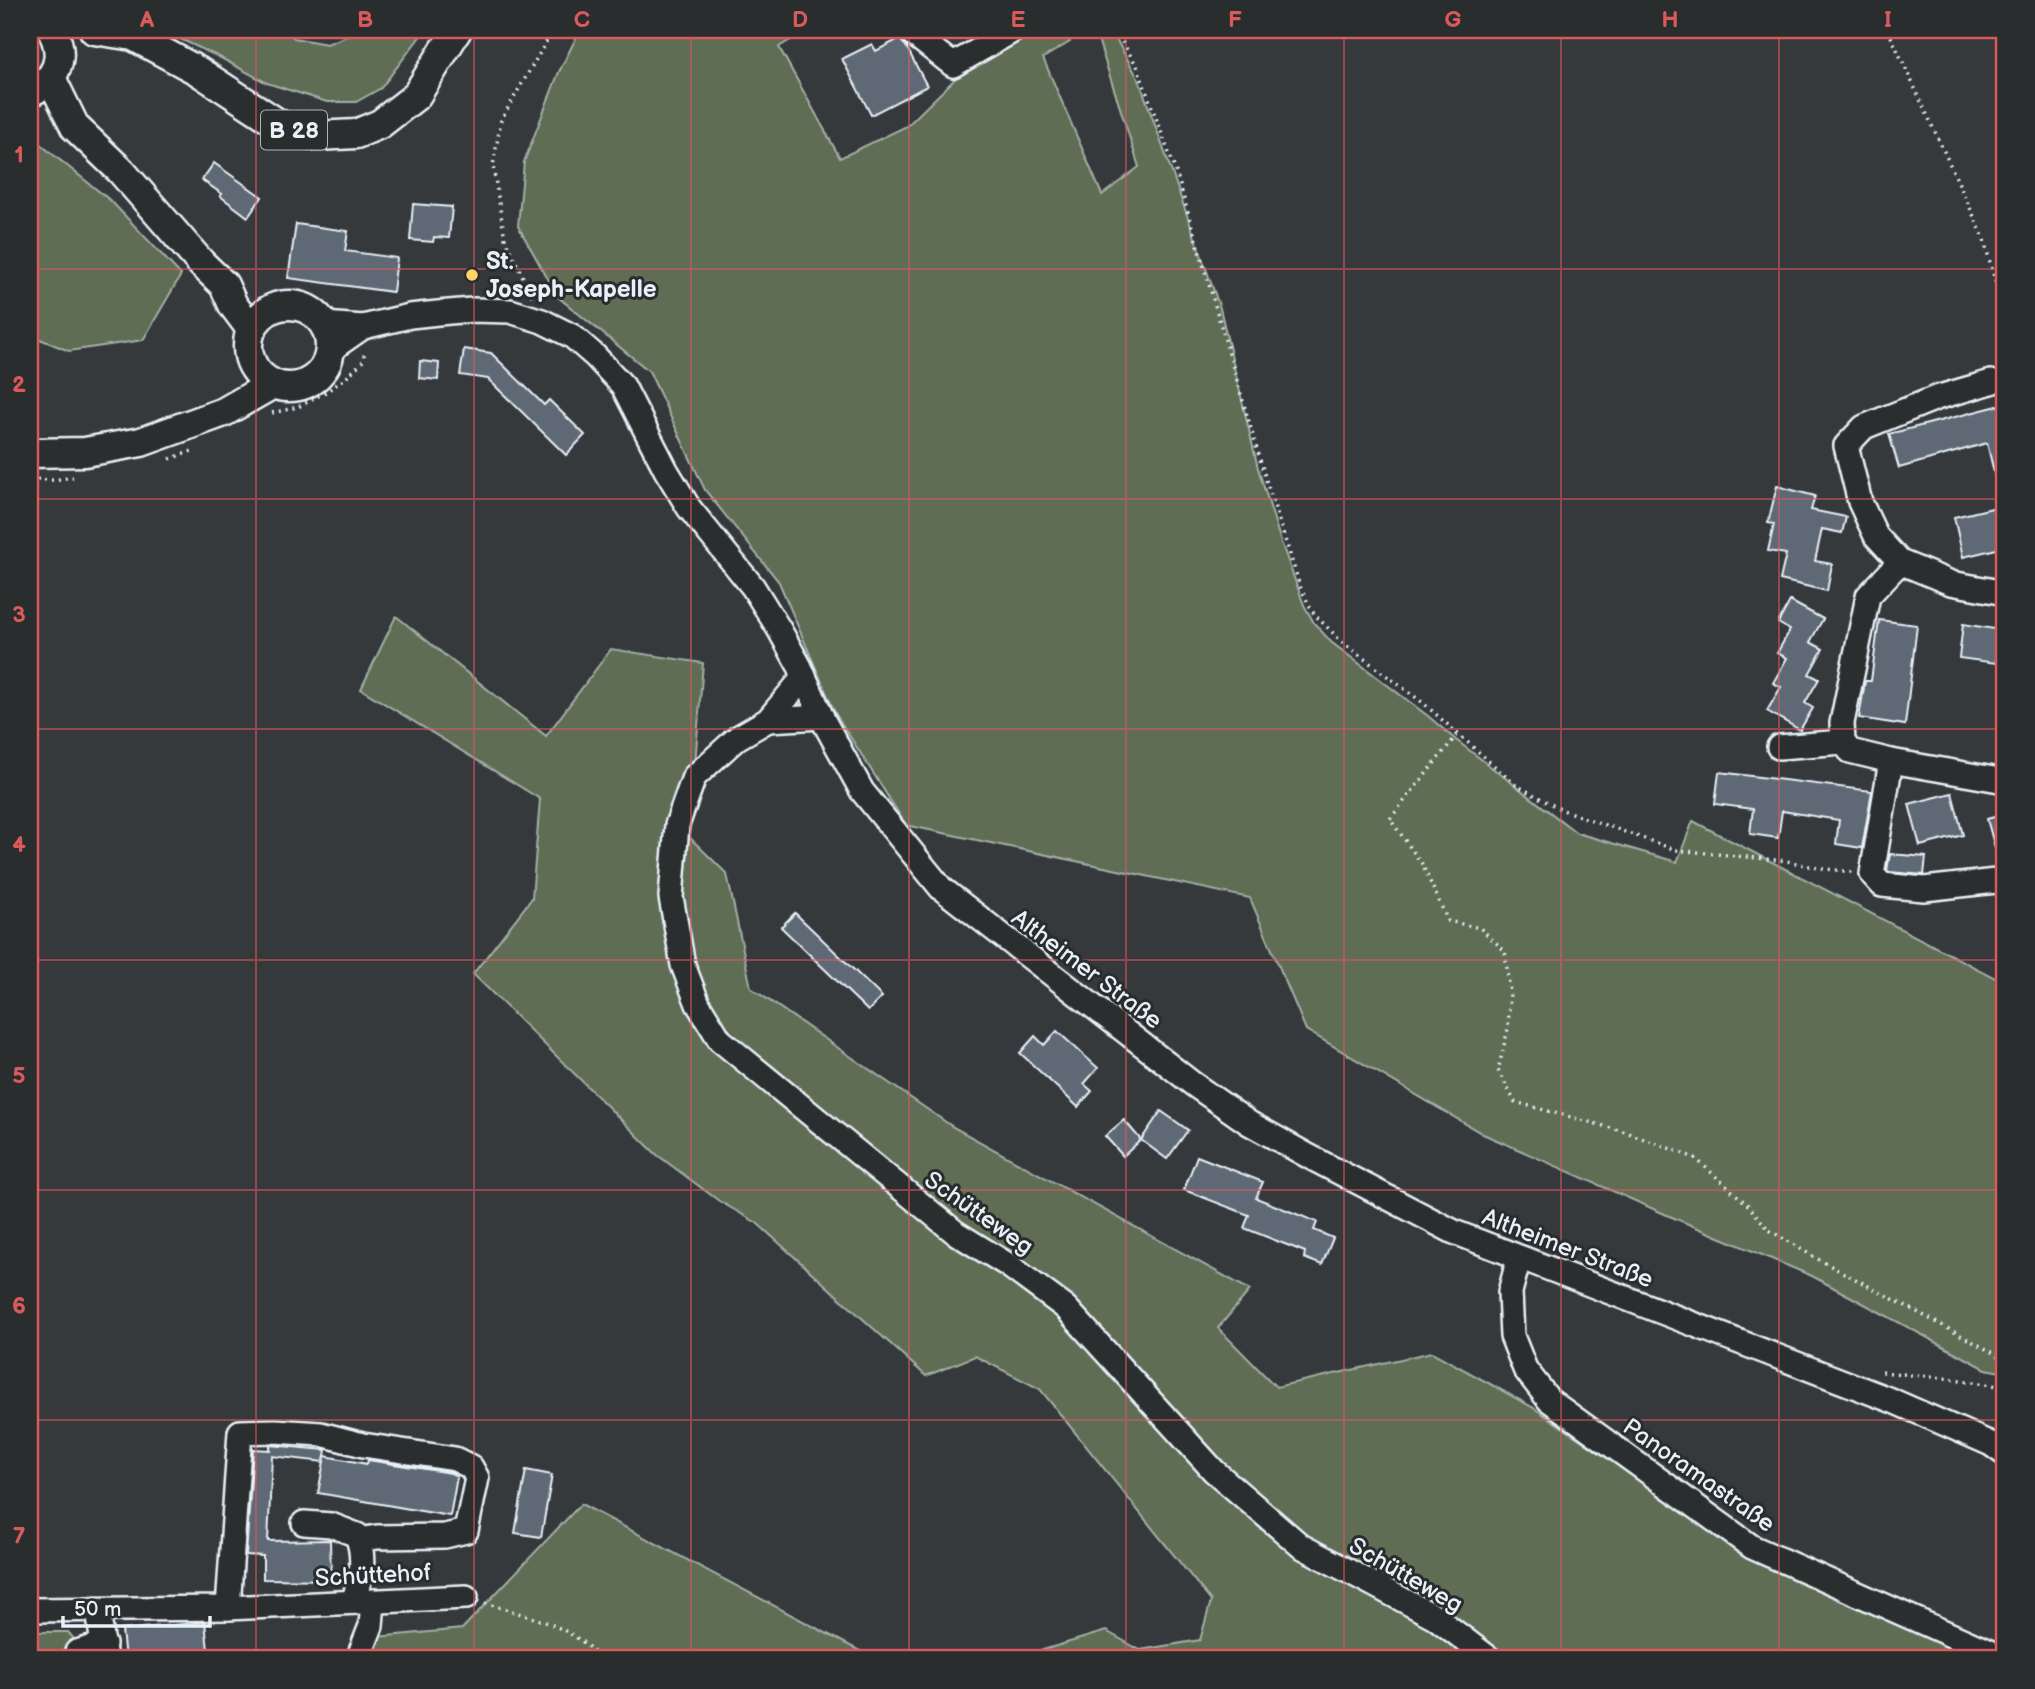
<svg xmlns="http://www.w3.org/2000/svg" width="2035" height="1689" viewBox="0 0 2035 1689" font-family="'Balsamiq Sans',sans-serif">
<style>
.green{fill:#5e6d55;stroke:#a3afa6;stroke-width:2}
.building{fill:#5f6775;stroke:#e8f1f8;stroke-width:2}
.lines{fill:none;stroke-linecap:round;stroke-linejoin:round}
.minor-casing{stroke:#e8f1f8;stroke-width:28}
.major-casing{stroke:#e8f1f8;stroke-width:33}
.path{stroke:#e8f1f8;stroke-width:3.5;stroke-dasharray:2 5;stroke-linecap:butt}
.minor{stroke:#2a2d2e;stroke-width:23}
.major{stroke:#2a2d2e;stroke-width:28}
.grid{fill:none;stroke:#da5a5c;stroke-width:2;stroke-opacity:0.55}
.poi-dot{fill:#ffd166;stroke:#2a2d2e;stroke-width:2.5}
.labels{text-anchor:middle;stroke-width:6;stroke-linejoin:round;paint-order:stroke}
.shield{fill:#2a2d2e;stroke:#afb6bb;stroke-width:2}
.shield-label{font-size:23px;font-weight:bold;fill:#e8f1f8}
.poi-label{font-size:24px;font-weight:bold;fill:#e8f1f8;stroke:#2a2d2e;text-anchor:start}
.street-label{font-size:24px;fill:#e8f1f8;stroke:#2a2d2e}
.neatline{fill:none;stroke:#da5a5c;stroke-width:2.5}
.grid-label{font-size:23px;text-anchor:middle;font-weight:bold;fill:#da5a5c}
</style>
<rect width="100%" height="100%" fill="#35393c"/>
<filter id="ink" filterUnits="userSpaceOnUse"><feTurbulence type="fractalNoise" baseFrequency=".0143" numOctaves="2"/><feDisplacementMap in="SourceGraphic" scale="14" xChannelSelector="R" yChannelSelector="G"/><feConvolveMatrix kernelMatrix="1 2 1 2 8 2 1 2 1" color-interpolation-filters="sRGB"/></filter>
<g filter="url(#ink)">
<g class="green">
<polygon points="161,30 287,30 294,38 327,44 362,30 425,30 381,88 356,102 327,102 267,83 219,57"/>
<polygon points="580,30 807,30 779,47 840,158 907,126 965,69 1029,30 1063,30 1070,42 1043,58 1102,195 1139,167 1095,30 1111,30 1139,80 1220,308 1258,468 1281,542 1304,605 1314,623 1331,642 1428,716 1456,740 1577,833 1677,862 1693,821 2005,983 2005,1373 1986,1369 1812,1276 1667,1215 1483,1134 1306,1030 1250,898 906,825 835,713 779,582 705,490 649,371 558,297 518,226 524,162 559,72"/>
<polygon points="30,136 111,201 181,275 143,340 69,351 30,335"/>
<polygon points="396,616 546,736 611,649 703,663 694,777 677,825 727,874 751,988 953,1127 1250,1290 1218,1328 1276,1387 1432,1352 1534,1408 1752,1557 1979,1659 1013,1659 1106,1631 1140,1650 1200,1640 1211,1601 1040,1389 975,1356 926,1376 757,1223 719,1201 656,1154 473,974 532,898 540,799 361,689"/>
<polygon points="581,1504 875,1659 366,1659 376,1637 462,1629"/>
<polygon points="30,1632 68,1632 76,1641 78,1659 30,1659"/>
</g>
<g class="building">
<polygon points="899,39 906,46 927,86 871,115 842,59 872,44 876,51"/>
<polygon points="214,163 262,197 248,217 220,196 222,194 202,180"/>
<polygon points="413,204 452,207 449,238 434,237 433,242 410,240"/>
<polygon points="296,224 348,231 345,251 397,258 393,292 288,278"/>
<polygon points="464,349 491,353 544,405 549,400 585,435 566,455 488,379 460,375"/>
<polygon points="420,361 439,363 438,380 419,378"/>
<polygon points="2005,404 2005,492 1999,493 1987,443 1899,468 1889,434"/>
<polygon points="1777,486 1815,496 1811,510 1846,517 1842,533 1822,529 1815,561 1832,564 1827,591 1780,580 1786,554 1768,551 1774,524 1768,523"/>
<polygon points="2005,505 2005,547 1963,557 1954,517"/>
<polygon points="1790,601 1823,619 1810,642 1823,649 1809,674 1819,679 1805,703 1813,708 1800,730 1767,711 1781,687 1773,683 1787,658 1777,653 1790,630 1778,623"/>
<polygon points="1879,620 1917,625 1905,725 1859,718 1865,681 1871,681"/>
<polygon points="1963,624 2001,630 1996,663 1959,658"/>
<polygon points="1719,772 1872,791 1862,848 1836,844 1839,820 1782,811 1778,838 1750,834 1753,809 1715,804"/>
<polygon points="1952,793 1963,835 1920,846 1909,804"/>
<polygon points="2005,814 2005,866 2000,866 1987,819"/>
<polygon points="1890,854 1926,857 1924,875 1889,872 1887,870"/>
<polygon points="795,913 882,997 868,1011 781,927"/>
<polygon points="1057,1031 1098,1068 1084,1084 1092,1091 1078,1107 1020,1053 1035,1036 1044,1045"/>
<polygon points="1161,1111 1188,1130 1167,1159 1141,1140"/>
<polygon points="1124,1120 1141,1140 1123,1156 1105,1136"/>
<polygon points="1197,1156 1263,1182 1256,1198 1317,1222 1314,1230 1333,1238 1322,1265 1304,1258 1305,1252 1244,1228 1249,1215 1184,1190"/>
<polygon points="270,1445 326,1450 324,1462 272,1456 268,1541 330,1540 331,1580 263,1579 263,1556 246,1555 253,1449 270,1450"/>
<polygon points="325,1456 367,1464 368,1460 451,1473 457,1477 450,1516 318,1493"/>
<polygon points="526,1470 552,1475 541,1537 515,1533"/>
<polygon points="205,1622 209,1659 125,1659 122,1630"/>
</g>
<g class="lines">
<g class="minor-casing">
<g id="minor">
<polyline points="912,33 953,65 1014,30"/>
<polyline points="323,324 363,327 410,316 438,313 472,310 510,311 542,321 572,336 595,356 623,386 666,470 689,508 753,587 779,629 800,667 823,720 862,791 941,888 1193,1084 1249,1123 1310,1157 1454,1232 1893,1401 1991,1444 2005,1454"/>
<polyline points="330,350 363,327"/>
<polyline points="1991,382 1936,398 1864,427 1846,446 1860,502 1876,536 1900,562 1951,583 2005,593"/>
<polyline points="804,677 768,720 737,738 694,777 677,825 671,897 683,965 698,1004 720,1040 956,1233 1008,1265 1066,1308 1214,1471 1301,1546 1435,1617 1490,1659"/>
<polyline points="768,720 822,717"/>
<polyline points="1843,742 1842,723 1868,596 1900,562"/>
<polyline points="1779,747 1843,742 1850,751 1891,761 2005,781"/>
<polyline points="1891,761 1872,874 1882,885 1924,889 2005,880"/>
<polyline points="1519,1258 1510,1292 1512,1336 1525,1369 1549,1400 1752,1547 2005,1659"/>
<path d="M 304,1523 L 331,1525 L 357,1535 C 366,1559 361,1578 353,1602"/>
<polyline points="228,1608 240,1432 275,1431 321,1434 363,1445 455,1459 471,1467 477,1478 466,1531 445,1536 377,1537 359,1540"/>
<polyline points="30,1610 228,1608 466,1597"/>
<polyline points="98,1610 105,1659"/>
<polyline points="77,1652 104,1644"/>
<polyline points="358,1659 371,1626 373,1601"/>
</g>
</g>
<g class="major-casing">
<g id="major">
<polyline points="94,30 133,36 198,71 285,128 317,136 356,134 380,124 416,96 457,30"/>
<polyline points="51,78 75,127 121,171 201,263 224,285 233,305 251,329"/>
<path d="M 30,92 C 58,80 66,56 52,30"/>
<circle cx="289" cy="346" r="41"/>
<polyline points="30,453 85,452 141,442 224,412 273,384"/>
</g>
</g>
<g class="path">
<polyline points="1115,30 1137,66 1177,175 1266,480 1301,589 1314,614 1343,643 1422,702 1516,785 1560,809 1676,850 1787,861 1818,868 1852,872"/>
<polyline points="1888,30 1983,236 2005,318"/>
<polyline points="532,296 505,239 493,166 501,120 553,30"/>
<polyline points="272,413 298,407 324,393 345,379 364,360 364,351"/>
<polyline points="170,459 195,450"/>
<polyline points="30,479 52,480 73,477"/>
<polyline points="1457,735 1390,819 1422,864 1448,921 1480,928 1505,951 1510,993 1508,1029 1498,1070 1515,1102 1626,1132 1695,1158 1748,1205 1769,1230 1816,1258 2005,1359"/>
<polyline points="1882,1372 1954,1379 2005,1387"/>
<path d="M 485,1603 C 525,1616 572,1624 600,1659"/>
</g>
<use href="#minor" class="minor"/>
<use href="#major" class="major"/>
</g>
</g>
<path class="grid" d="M 256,30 L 256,1659M 474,30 L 474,1659M 691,30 L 691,1659M 909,30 L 909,1659M 1126,30 L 1126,1659M 1344,30 L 1344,1659M 1561,30 L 1561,1659M 1779,30 L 1779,1659M 30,269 L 2005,269M 30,499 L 2005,499M 30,729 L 2005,729M 30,960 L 2005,960M 30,1190 L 2005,1190M 30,1420 L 2005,1420"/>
<circle class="poi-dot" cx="472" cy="275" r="7"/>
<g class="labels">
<rect class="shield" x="261" y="110.5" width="66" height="39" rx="5"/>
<g class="shield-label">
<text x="294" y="138">B 28</text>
</g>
<g class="poi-label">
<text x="486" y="269">St.<tspan x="486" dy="28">Joseph-Kapelle</tspan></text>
</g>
<g class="street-label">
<text transform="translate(1087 969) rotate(37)" y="8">Altheimer Straße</text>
<text transform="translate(979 1213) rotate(35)" y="8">Schütteweg</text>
<text transform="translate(1568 1248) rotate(21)" y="8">Altheimer Straße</text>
<text transform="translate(1699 1475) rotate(35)" y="8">Panoramastraße</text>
<text transform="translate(373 1575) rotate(-3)" y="8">Schüttehof</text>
<text transform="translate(1406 1575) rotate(30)" y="8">Schütteweg</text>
</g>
</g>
<rect width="2035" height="1689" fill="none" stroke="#2a2d2e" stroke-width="77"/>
<path d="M63 1616v10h147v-10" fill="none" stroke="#e8f1f8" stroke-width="3.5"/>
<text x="74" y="1616" font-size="21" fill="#e8f1f8" stroke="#2a2d2e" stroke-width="5" paint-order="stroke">50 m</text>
<rect x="38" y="38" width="1958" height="1612" class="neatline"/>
<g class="grid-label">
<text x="147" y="27">A</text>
<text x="365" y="27">B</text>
<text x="582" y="27">C</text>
<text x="800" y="27">D</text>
<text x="1018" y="27">E</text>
<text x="1235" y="27">F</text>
<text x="1453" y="27">G</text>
<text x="1670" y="27">H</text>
<text x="1888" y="27">I</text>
<text x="19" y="162">1</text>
<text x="19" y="392">2</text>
<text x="19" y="622">3</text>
<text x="19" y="852">4</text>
<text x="19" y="1083">5</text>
<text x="19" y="1313">6</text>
<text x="19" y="1543">7</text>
</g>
</svg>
